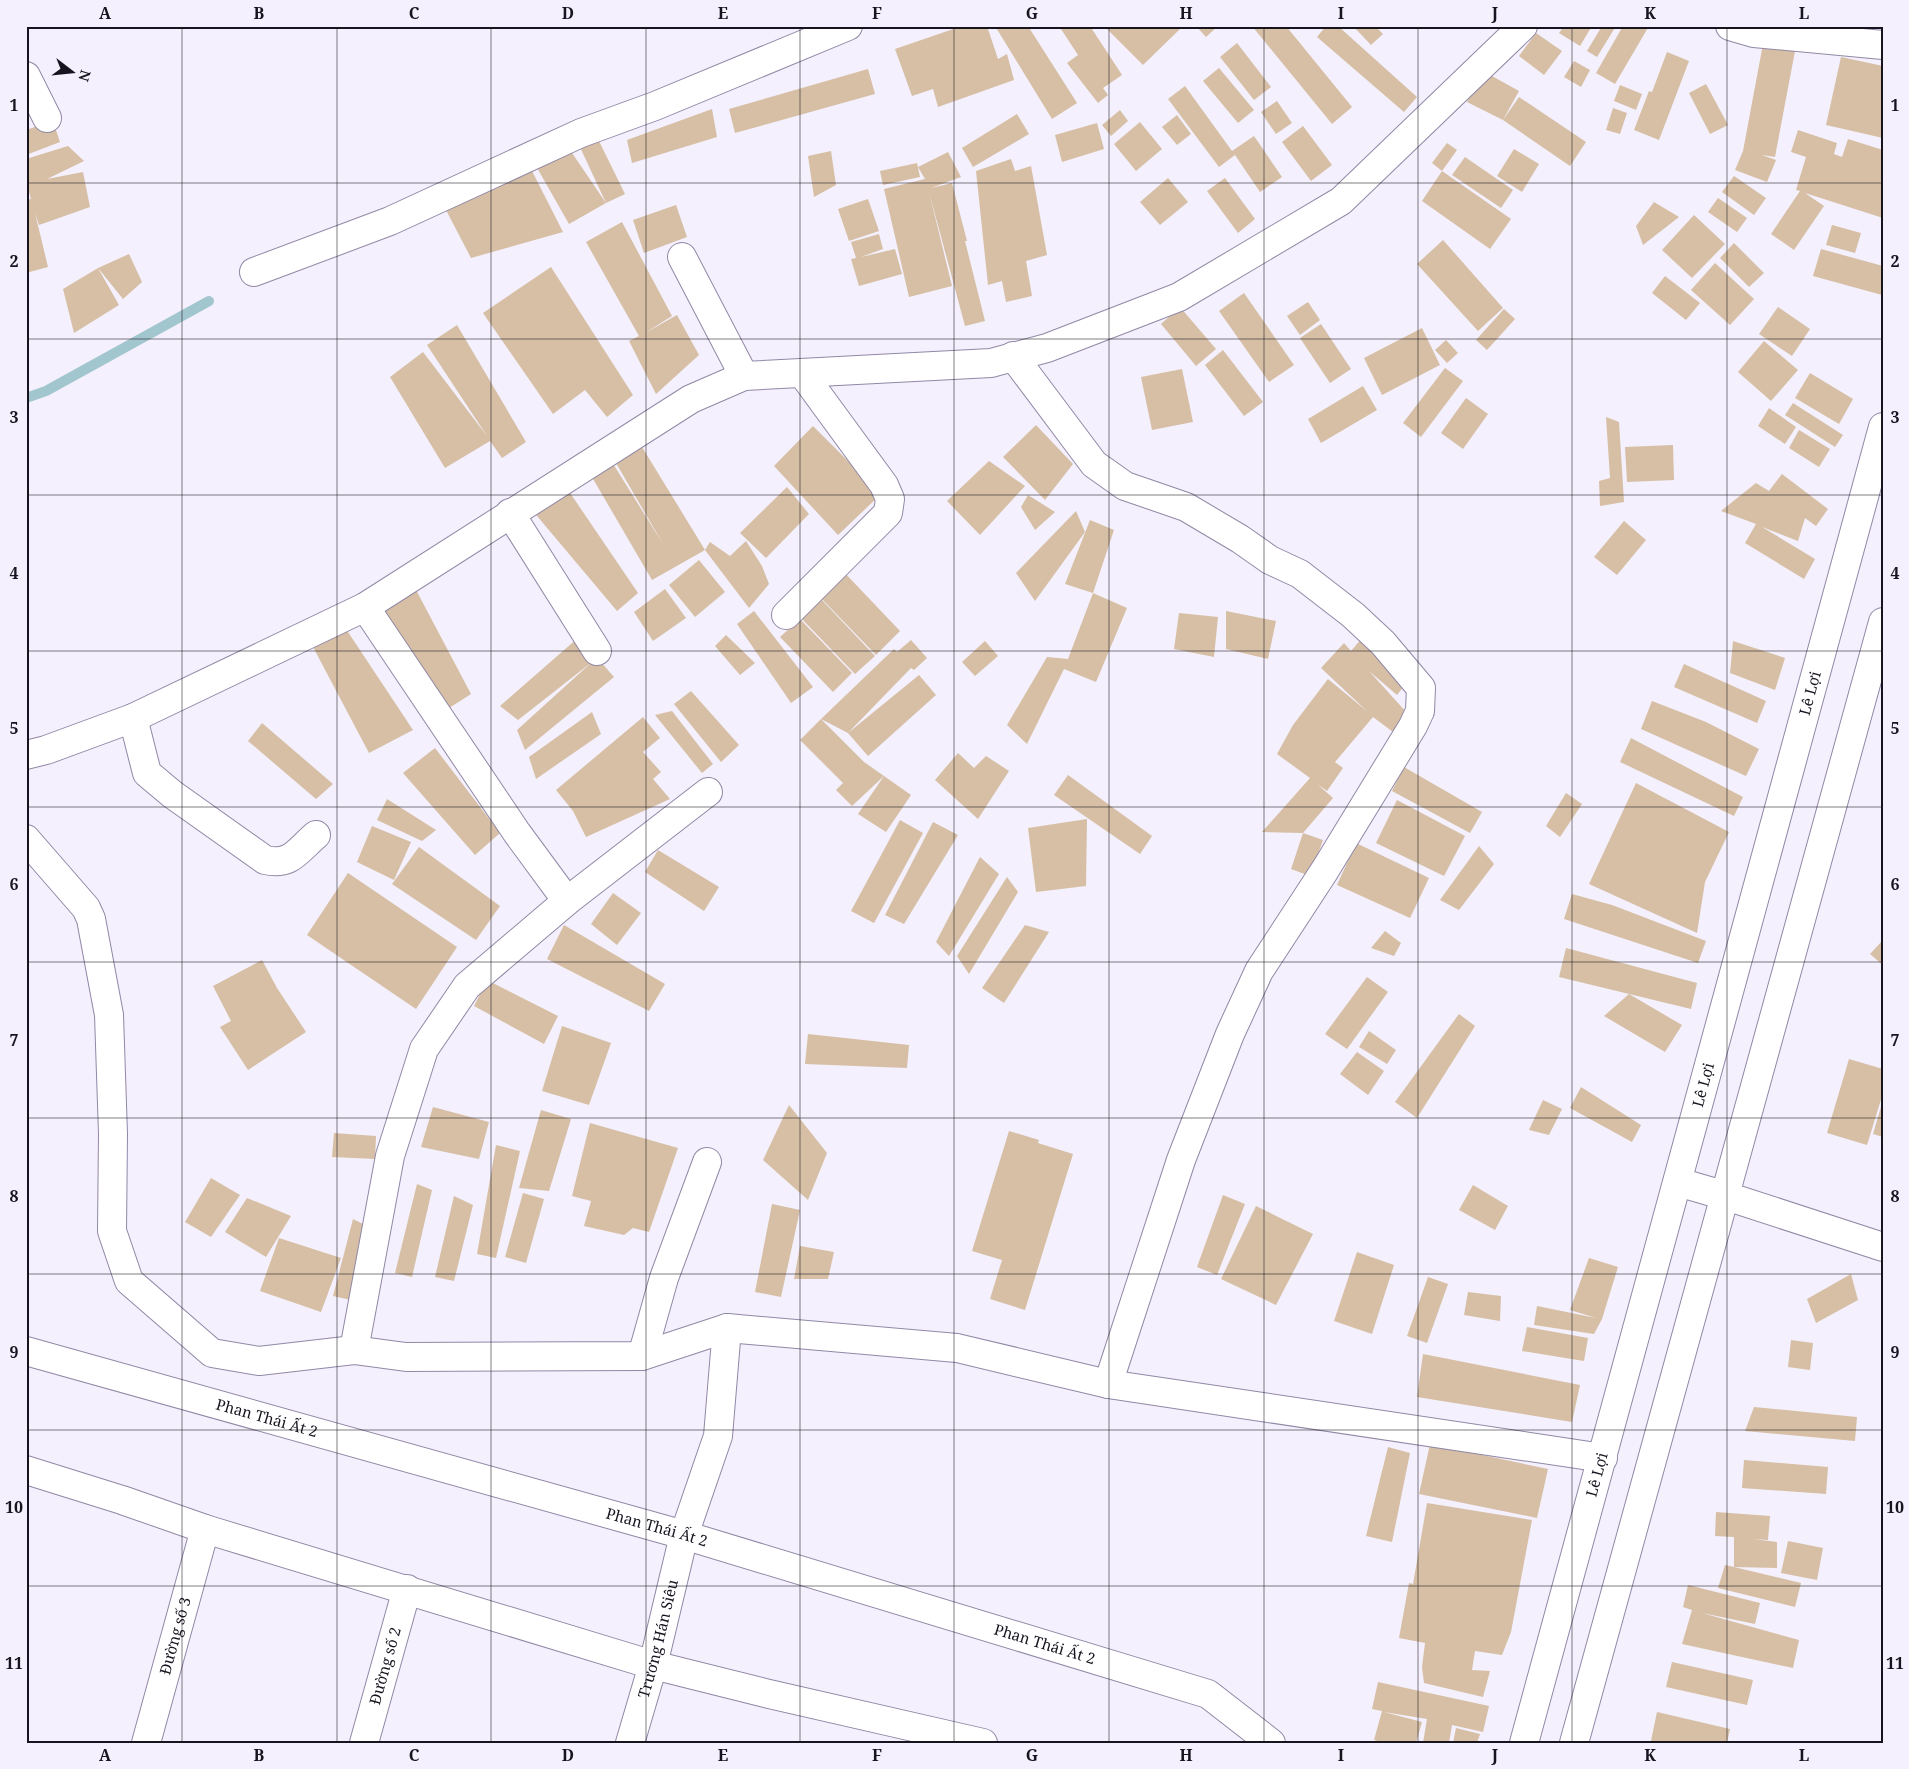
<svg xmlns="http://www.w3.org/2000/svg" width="1909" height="1769" viewBox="0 0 1909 1769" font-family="'Noto Serif',serif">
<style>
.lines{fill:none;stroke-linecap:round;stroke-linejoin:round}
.stream{stroke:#a2c6ce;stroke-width:10}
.building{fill:#d6bfa4}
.minor-casing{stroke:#9188a6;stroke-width:30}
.secondary-casing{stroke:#9188a6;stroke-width:30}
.primary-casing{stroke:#9188a6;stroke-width:30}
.minor{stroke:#fff;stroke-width:28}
.secondary{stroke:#fff;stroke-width:28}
.primary{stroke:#fff;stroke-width:28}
.grid{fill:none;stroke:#18141f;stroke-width:1;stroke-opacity:0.55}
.labels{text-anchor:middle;stroke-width:5;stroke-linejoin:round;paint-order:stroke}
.street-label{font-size:15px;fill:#18141f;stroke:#f4f0fd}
.neatline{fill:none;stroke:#18141f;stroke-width:2}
.grid-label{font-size:16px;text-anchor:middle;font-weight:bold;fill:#18141f}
</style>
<rect width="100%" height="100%" fill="#f4f0fd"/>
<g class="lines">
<polyline class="stream" points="26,398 46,391 209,301"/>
</g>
<g class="building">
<polygon points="962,26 987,26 998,59 1007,54 1014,80 938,107 933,89 912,96 895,49"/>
<polygon points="995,26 1028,26 1077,103 1052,119"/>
<polygon points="1059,26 1090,26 1122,75 1103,88 1108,95 1098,103 1067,63 1078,55"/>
<polygon points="1104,26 1178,26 1180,29 1143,65"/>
<polygon points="1196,26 1218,26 1206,37"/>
<polygon points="1252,26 1286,26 1352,107 1332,124"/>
<polygon points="1326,26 1338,26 1417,97 1404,112 1317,37"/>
<polygon points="1353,26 1375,26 1383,34 1371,45"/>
<polygon points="1564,26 1592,26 1580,46 1559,33"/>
<polygon points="1602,26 1616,26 1597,57 1587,51"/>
<polygon points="1623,26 1649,26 1615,84 1596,73"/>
<polygon points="1536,33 1562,51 1544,75 1519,56"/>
<polygon points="1237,43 1271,87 1254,100 1220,57"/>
<polygon points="1763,44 1795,51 1775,157 1762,155 1776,160 1767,182 1735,170 1743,151"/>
<polygon points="1667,52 1689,61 1659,140 1634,130 1649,91 1652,92"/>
<polygon points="1841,57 1883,66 1883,138 1826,125"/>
<polygon points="1574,61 1590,70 1581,87 1564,77"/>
<polygon points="1219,68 1254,110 1238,123 1203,81"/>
<polygon points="868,69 875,94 735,133 729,109"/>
<polygon points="1483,71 1519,91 1503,120 1467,102"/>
<polygon points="1706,84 1728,125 1710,134 1689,93"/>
<polygon points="1620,85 1642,94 1636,110 1614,101"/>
<polygon points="1185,86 1232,151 1254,136 1282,177 1260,192 1235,155 1219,167 1168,99"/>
<polygon points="1519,97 1586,142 1570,166 1503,120"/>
<polygon points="1277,101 1292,123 1276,134 1261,112"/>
<polygon points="1613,108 1627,113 1620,134 1606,130"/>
<polygon points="712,109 717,137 632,163 627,140"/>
<polygon points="1120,110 1128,121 1111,136 1102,125"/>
<polygon points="1017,114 1029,134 973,167 962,148"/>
<polygon points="1177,115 1191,134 1177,145 1162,127"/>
<polygon points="53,121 60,142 26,155 26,130"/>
<polygon points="1140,122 1162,149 1136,171 1114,144"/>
<polygon points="1097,123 1104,149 1062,162 1055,135"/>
<polygon points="1303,126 1332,165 1311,181 1282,142"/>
<polygon points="1798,130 1837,143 1834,154 1842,157 1848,139 1883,150 1883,218 1805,193 1824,206 1794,250 1771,234 1800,191 1796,190 1806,157 1791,152"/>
<polygon points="597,137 625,194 606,203 579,145"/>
<polygon points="1447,143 1457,150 1442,171 1511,219 1490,249 1422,201 1442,171 1432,163"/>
<polygon points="68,146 84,161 47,179 83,172 90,207 39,225 35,213 48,267 26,273 26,200 31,199 28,188 26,189 26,159"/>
<polygon points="568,147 606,203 569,224 536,166"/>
<polygon points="1514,149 1539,164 1522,192 1497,176"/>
<polygon points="831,151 836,185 814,197 808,156"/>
<polygon points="948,152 961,177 931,188 952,183 967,241 965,241 985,321 965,326 929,192 952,286 909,297 884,189 925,179 918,167"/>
<polygon points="1465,157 1513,190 1501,208 1452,175"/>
<polygon points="1011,159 1015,171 1031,166 1047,255 1026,261 1032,296 1006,302 1002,281 988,285 976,171"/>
<polygon points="917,163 920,177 883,185 880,171"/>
<polygon points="529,165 563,232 471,258 446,210"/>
<polygon points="1734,176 1766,198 1754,215 1722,192"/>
<polygon points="1168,178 1188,202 1160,225 1140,202"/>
<polygon points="1225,178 1255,219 1238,233 1207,191"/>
<polygon points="1718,198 1747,218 1737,232 1708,212"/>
<polygon points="868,199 879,231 849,241 838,209"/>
<polygon points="1654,202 1679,217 1643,245 1636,226"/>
<polygon points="676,205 687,237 644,253 633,220"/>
<polygon points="1694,215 1725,244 1692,278 1662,250"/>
<polygon points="622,222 672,316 645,333 677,315 699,355 656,394 629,341 639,336 586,242"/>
<polygon points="1832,225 1861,233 1855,253 1826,245"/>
<polygon points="879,234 883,249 861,257 895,249 902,274 859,286 851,259 856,258 851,242"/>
<polygon points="1443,240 1503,308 1478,331 1417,264"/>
<polygon points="1734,243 1764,273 1749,287 1720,258"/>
<polygon points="1821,249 1883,266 1882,295 1813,276"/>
<polygon points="129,254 142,282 123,299 98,268 119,305 74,333 63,289 98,268"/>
<polygon points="1715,263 1754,299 1730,325 1691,290"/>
<polygon points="551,267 633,395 607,417 585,390 553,414 483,313"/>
<polygon points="1665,276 1700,303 1686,320 1652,293"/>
<polygon points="1244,293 1294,365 1269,382 1219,311"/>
<polygon points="1308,302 1320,320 1300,335 1287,316"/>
<polygon points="1180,307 1216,349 1196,366 1161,324"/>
<polygon points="1778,307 1810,329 1792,356 1759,334"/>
<polygon points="1504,309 1515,319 1487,350 1476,340"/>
<polygon points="1321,324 1351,369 1330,383 1300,338"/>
<polygon points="457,325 526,442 502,458 490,441 445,468 390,377 423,352 487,436 427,345"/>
<polygon points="1422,328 1440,365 1382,395 1364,358"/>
<polygon points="1446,340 1458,353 1447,363 1435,350"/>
<polygon points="1764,341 1798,370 1771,401 1738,372"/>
<polygon points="1223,350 1263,402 1244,416 1205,365"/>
<polygon points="1445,368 1463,381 1421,437 1403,423"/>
<polygon points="1182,369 1193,422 1152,430 1141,377"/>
<polygon points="1810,373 1853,399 1839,424 1795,398"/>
<polygon points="1363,386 1377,410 1321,443 1308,419"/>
<polygon points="1466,398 1488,414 1463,449 1441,433"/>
<polygon points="1793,403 1843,435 1835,447 1785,415"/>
<polygon points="1769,408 1796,427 1785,444 1758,426"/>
<polygon points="1606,417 1619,422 1624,502 1600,506 1599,481 1610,478"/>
<polygon points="1036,425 1073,464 1045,500 1003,457"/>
<polygon points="813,426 881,494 838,535 774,466"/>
<polygon points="1799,430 1830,449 1819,467 1789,448"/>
<polygon points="1673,445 1674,480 1627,482 1625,447"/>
<polygon points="642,447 705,550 652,580 589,472 607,454 663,544 616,463"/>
<polygon points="989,461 1025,486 980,535 947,501"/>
<polygon points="1782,474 1828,509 1816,526 1805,518 1798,541 1762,527 1815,559 1804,579 1745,543 1756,524 1721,511 1756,483 1769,491"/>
<polygon points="566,487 638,593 617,611 532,510"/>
<polygon points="787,487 809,514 766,558 740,533"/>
<polygon points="1028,495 1055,512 1035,530 1021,507"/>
<polygon points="1076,511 1085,532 1035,601 1016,573"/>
<polygon points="1090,520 1114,530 1093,593 1065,584"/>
<polygon points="1624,521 1646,540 1617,575 1594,557"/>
<polygon points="746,541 762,566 769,584 749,608 705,550 710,542 730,556"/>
<polygon points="699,560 725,592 695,617 669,585"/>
<polygon points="841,569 900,631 876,655 817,594"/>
<polygon points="415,588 471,694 446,710 381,607"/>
<polygon points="665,589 686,618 653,641 634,612"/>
<polygon points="1093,593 1127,608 1096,682 1064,669 1027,744 1007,725 1047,657 1068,659"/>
<polygon points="820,598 875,656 855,674 800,617"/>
<polygon points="754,611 813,687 791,703 737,624"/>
<polygon points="1226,611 1276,621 1268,659 1226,649"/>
<polygon points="1179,613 1218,617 1214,657 1174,649"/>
<polygon points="800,619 852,673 833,692 780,637"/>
<polygon points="344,626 413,730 369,753 313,647"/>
<polygon points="726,635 755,663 740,675 715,646"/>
<polygon points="579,637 614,677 525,750 517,730 592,662 518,720 500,706"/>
<polygon points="1362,638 1408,681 1397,695 1369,671 1408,714 1393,732 1373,717 1335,762 1343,768 1327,791 1317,784 1333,798 1303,833 1262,832 1310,778 1277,754 1293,725 1328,679 1368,712 1321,668 1344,643 1351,651"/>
<polygon points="911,640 927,658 914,670 911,668 848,733 919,675 936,695 868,756 848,733 821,719 894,649 897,652"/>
<polygon points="985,641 998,656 975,676 962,662"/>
<polygon points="1733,641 1785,658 1775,690 1730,673"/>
<polygon points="1684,664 1766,701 1757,723 1674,687"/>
<polygon points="691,691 739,745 721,762 674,704"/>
<polygon points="1652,701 1706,722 1759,749 1746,776 1641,729"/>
<polygon points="672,711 713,764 702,773 655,715"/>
<polygon points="592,712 601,734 536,779 529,757"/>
<polygon points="643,717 660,738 643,752 661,772 653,779 670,799 586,837 573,811 556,790"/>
<polygon points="821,719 864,762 884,776 852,806 836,790 843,783 800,740"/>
<polygon points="262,723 333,784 316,799 248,741"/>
<polygon points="1631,738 1743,797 1734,816 1620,762"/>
<polygon points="435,748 500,833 475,855 403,773"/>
<polygon points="958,753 974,768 986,756 1009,771 978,819 935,780"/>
<polygon points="1404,767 1482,812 1470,833 1392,791"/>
<polygon points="1068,775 1152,836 1140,854 1054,795"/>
<polygon points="884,776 911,795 886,832 858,814"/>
<polygon points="1636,783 1729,832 1705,882 1697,933 1589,884"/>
<polygon points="1566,793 1582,804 1560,837 1546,826"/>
<polygon points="387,799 436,830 422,841 377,820"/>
<polygon points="1397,800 1465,836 1444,876 1376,843"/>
<polygon points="1087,819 1086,886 1036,892 1028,828"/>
<polygon points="900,820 923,833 874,923 851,911"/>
<polygon points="933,822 958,835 904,924 885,915"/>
<polygon points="372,826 411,842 394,880 357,862"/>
<polygon points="1303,833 1323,840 1310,876 1291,869"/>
<polygon points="1356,843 1429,878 1410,918 1337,885"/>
<polygon points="1479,846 1494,864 1459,910 1440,900"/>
<polygon points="419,847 500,906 476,940 392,884"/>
<polygon points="658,850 719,887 704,911 645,872"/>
<polygon points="980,857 999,874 949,956 936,942"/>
<polygon points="348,873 457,947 416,1009 307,935"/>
<polygon points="1007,877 1018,892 969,974 957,956"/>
<polygon points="613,893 641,913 617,945 591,924"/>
<polygon points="1572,894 1612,905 1706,941 1698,963 1564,919"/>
<polygon points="564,925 665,984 649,1011 547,959"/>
<polygon points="1025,925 1049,932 1004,1003 982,988"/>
<polygon points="1385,931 1401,943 1394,956 1371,948"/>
<polygon points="1883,940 1883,965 1870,954"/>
<polygon points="1566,948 1697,983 1691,1009 1559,977"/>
<polygon points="262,960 277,988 306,1032 248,1070 220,1027 231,1021 213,986"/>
<polygon points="1367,977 1388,992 1347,1049 1325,1034"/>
<polygon points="487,980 558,1016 544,1044 474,1006"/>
<polygon points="1629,994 1682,1025 1665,1052 1604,1016"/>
<polygon points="1459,1014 1475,1026 1417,1118 1395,1102"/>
<polygon points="562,1026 611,1043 589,1105 542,1091"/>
<polygon points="1369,1031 1396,1050 1387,1064 1359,1047"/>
<polygon points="808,1034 909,1045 907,1068 805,1064"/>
<polygon points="1357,1052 1384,1071 1368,1095 1340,1074"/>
<polygon points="1849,1059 1883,1069 1883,1093 1867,1145 1827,1133"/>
<polygon points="1581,1087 1641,1125 1632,1142 1570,1108"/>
<polygon points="1543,1100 1562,1109 1549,1135 1529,1130"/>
<polygon points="1883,1100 1883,1137 1873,1134"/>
<polygon points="789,1105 827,1153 808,1200 763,1160"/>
<polygon points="433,1107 489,1122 479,1159 421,1147"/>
<polygon points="541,1110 571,1119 549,1191 519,1188"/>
<polygon points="590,1123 678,1148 649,1232 633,1228 624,1235 584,1226 591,1201 572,1196"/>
<polygon points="1009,1131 1039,1140 1038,1143 1073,1154 1025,1310 990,1299 1002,1260 972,1251"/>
<polygon points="334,1133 376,1136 375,1159 332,1157"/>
<polygon points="496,1145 520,1151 496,1258 477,1254"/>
<polygon points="211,1178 240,1195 211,1237 185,1222"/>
<polygon points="417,1184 432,1190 412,1277 395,1273"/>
<polygon points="1473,1185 1508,1206 1495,1230 1459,1210"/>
<polygon points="523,1193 544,1199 526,1263 505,1257"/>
<polygon points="1223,1195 1245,1204 1217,1275 1197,1267"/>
<polygon points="454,1196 473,1205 454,1281 435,1277"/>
<polygon points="247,1198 291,1216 266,1257 225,1232"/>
<polygon points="772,1204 800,1210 781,1297 755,1292"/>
<polygon points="1256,1206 1313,1234 1276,1305 1221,1279"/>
<polygon points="353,1219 371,1228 355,1301 333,1296"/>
<polygon points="279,1238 341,1258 321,1312 260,1291"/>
<polygon points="800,1246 834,1252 828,1279 794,1279"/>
<polygon points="1357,1252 1394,1265 1372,1334 1334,1321"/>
<polygon points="1589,1258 1618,1267 1602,1319 1594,1334 1534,1325 1537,1306 1596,1318 1570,1310"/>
<polygon points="1851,1274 1858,1300 1816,1323 1807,1299"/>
<polygon points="1428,1277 1448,1284 1427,1343 1407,1336"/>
<polygon points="1468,1292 1501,1296 1500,1321 1464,1315"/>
<polygon points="1527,1327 1588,1338 1584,1361 1522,1351"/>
<polygon points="1791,1340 1813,1343 1810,1370 1788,1367"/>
<polygon points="1423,1354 1580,1385 1572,1422 1417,1397"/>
<polygon points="1754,1407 1857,1417 1855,1441 1745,1431"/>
<polygon points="1430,1444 1548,1469 1537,1518 1419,1494"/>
<polygon points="1388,1447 1410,1453 1392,1542 1366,1536"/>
<polygon points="1744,1460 1828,1467 1826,1494 1742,1488"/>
<polygon points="1427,1503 1532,1520 1511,1632 1502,1655 1475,1651 1472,1670 1490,1671 1483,1697 1424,1683 1422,1667 1425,1643 1399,1638 1409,1583 1413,1584"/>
<polygon points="1716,1512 1770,1516 1768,1540 1753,1539 1777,1542 1777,1568 1734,1567 1801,1583 1795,1607 1718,1588 1725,1565 1734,1567 1734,1537 1715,1536"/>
<polygon points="1788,1541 1823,1548 1817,1580 1781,1573"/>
<polygon points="1688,1585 1760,1603 1755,1624 1702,1613 1799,1640 1793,1668 1682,1644 1692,1610 1683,1607"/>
<polygon points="1672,1662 1753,1680 1747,1705 1666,1687"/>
<polygon points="1378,1682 1489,1706 1483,1732 1452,1725 1449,1743 1423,1743 1427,1719 1384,1712 1422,1722 1416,1743 1384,1743 1374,1740 1382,1711 1372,1709"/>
<polygon points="1657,1712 1730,1729 1727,1743 1651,1741"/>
<polygon points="1456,1728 1480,1734 1477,1743 1453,1743"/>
</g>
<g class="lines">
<g class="minor-casing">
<g id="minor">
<polyline points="1730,26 1754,33 1883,45"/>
<polyline points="26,76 47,118"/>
<polyline points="682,257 744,376"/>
<polyline points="254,272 390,221 581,133 655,106 848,26"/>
<polyline points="1013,356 1094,464 1125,486 1186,507 1240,539 1270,560 1300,574 1353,615 1383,643 1421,688 1420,711 1413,726 1325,870 1259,971 1230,1034 1181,1160 1108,1384"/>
<polyline points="510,513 597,651"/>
<polyline points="365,607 517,833 567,901"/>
<polyline points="786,615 888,513 890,499 884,485 802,373"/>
<path d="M 133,718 L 147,773 L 172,794 L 265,860 C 291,866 297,851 316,835"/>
<polyline points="26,755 46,750 133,718 365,607 691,399 744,376 991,363 1047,348 1179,297 1341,201 1523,26"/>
<polyline points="26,839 86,908 91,919 109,1015 113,1134 112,1231 129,1281 212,1353 259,1361 354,1350 406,1357 642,1356 727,1328 957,1348 1108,1384 1603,1458"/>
<polyline points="1726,1196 1883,1247"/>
<polyline points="354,1350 390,1156 424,1049 467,986 567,901 708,792"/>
<path id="s1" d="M 26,1351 L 684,1535 L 1208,1694 L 1271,1743"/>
<polyline points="642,1356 664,1278 707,1162"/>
<polyline points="26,1470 122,1500 205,1529 653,1665 765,1693 983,1743"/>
<path id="s2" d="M 146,1743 L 205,1529"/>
<path id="s3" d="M 364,1743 L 407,1589"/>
<path id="s4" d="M 630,1743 L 653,1665 L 684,1535 L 718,1436 L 727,1328"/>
</g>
</g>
<g class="secondary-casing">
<g id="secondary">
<path id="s5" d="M 1524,1743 L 1883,427"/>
<polyline points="1574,1743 1883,622"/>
</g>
</g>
<g class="primary-casing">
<polyline id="primary" points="1678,1182 1726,1196"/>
</g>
<use href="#minor" class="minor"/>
<use href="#secondary" class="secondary"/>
<use href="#primary" class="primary"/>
</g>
<path class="grid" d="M 182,26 L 182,1743M 337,26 L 337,1743M 491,26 L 491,1743M 646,26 L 646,1743M 800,26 L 800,1743M 954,26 L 954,1743M 1109,26 L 1109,1743M 1264,26 L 1264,1743M 1418,26 L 1418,1743M 1572,26 L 1572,1743M 1727,26 L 1727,1743M 26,183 L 1883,183M 26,339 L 1883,339M 26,495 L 1883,495M 26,651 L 1883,651M 26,807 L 1883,807M 26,962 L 1883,962M 26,1118 L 1883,1118M 26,1274 L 1883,1274M 26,1430 L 1883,1430M 26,1586 L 1883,1586"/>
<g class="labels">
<g class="street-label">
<text dy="5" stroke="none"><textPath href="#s5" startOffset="1088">Lê Lợi</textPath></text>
<text dy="5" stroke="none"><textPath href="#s5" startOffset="682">Lê Lợi</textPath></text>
<text dy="5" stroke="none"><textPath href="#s1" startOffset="250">Phan Thái Ất 2</textPath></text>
<text dy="5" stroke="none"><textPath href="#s5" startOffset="278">Lê Lợi</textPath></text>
<text dy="5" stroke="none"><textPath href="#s1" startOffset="655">Phan Thái Ất 2</textPath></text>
<text dy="5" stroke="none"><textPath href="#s2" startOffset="111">Đường số 3</textPath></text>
<text dy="5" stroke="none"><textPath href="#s4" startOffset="108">Trương Hán Siêu</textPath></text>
<text dy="5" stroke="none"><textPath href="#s1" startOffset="1060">Phan Thái Ất 2</textPath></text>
<text dy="5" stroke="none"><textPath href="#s3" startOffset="80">Đường số 2</textPath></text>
</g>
</g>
<rect width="1909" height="1769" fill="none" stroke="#f4f0fd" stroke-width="55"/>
<g transform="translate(72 72) rotate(106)" stroke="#f4f0fd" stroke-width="4" paint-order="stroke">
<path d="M0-4L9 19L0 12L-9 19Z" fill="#18141f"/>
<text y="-8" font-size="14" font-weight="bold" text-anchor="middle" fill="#18141f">N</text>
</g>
<rect x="28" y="28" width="1854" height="1714" class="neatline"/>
<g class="grid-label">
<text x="105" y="19">A</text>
<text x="259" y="19">B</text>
<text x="414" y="19">C</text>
<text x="568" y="19">D</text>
<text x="723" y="19">E</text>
<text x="877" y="19">F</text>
<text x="1032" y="19">G</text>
<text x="1186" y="19">H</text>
<text x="1341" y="19">I</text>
<text x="1495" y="19">J</text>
<text x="1650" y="19">K</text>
<text x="1804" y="19">L</text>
<text x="14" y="111">1</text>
<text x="1895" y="111">1</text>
<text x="14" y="267">2</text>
<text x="1895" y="267">2</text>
<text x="14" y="423">3</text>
<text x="1895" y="423">3</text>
<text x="14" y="579">4</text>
<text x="1895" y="579">4</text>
<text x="14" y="734">5</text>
<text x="1895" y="734">5</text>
<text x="14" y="890">6</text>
<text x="1895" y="890">6</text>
<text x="14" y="1046">7</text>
<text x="1895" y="1046">7</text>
<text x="14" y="1202">8</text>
<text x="1895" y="1202">8</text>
<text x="14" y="1358">9</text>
<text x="1895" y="1358">9</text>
<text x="14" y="1513">10</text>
<text x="1895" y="1513">10</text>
<text x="14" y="1669">11</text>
<text x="1895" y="1669">11</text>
<text x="105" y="1761">A</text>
<text x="259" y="1761">B</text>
<text x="414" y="1761">C</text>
<text x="568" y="1761">D</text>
<text x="723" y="1761">E</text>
<text x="877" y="1761">F</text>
<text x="1032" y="1761">G</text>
<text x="1186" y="1761">H</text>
<text x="1341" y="1761">I</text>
<text x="1495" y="1761">J</text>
<text x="1650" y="1761">K</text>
<text x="1804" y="1761">L</text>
</g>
</svg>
